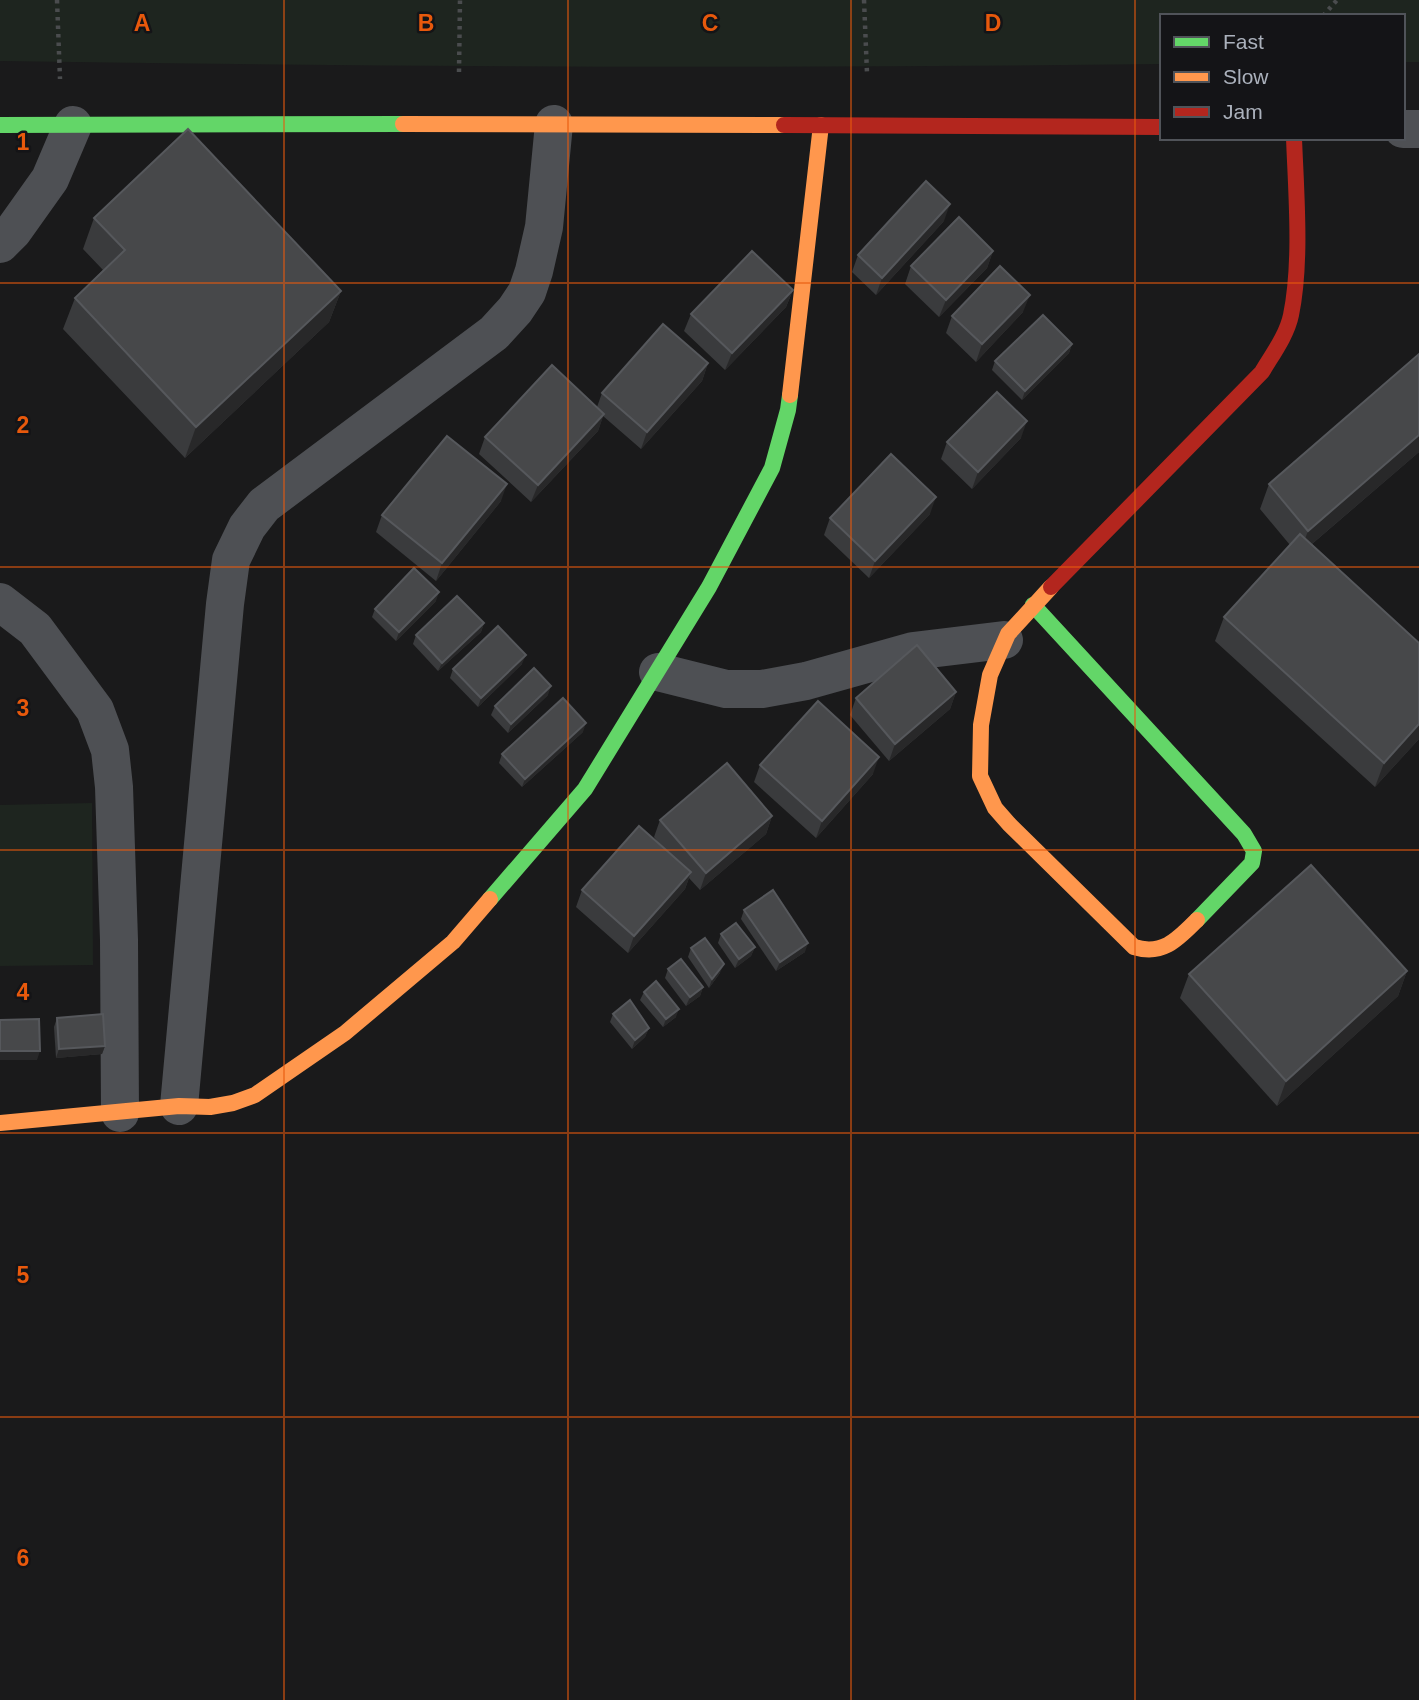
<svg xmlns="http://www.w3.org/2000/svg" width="1419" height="1700" viewBox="0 0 1419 1700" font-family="Helvetica,sans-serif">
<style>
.garden{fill:#1e251f}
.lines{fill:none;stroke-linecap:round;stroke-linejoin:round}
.path{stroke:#4a4c4e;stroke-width:4.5;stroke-dasharray:3.5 5;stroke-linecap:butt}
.street{stroke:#4e5054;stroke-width:38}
.fast{stroke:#63d668;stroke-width:16}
.slow{stroke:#ff974d;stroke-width:16}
.jam{stroke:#b3261e;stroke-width:16}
.wall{fill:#3a3b3d}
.shaded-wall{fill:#282829}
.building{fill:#47484a;stroke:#56585c;stroke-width:2}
.grid{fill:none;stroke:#e8590c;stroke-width:2;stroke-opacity:0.55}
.grid-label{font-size:23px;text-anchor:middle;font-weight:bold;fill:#e8590c;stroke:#141417;stroke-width:5;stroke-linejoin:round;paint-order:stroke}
</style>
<rect width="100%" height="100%" fill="#1a1a1b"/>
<g class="garden">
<path d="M 0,0 L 1419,0 L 1419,62 L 1403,62 L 1403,16 L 1162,16 L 1162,64 C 774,69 387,67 0,61 Z"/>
<polygon points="92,803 93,965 0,966 0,805"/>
</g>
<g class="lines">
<g class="path">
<polyline points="57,0 60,79"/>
<polyline points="864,0 867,73"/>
<polyline points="1323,16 1337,0"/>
<polyline points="459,72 460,0"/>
</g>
<g class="street">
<polyline points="1403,129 1419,129"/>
<polyline points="0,244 13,231 50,179 73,125"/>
<polyline points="0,602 35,629 95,710 110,750 114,787 119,940 120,1113"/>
<polyline points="658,672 726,689 762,689 806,681 913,651 1004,640"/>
<polyline points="179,1106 225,604 231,560 247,527 264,505 494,333 515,310 527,292 534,271 544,227 554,124"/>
</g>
<g class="fast">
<polyline points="0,125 403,124"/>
<polyline points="1033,605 1244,834 1254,851 1252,863 1197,920"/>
<polyline points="490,899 585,789 709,587 772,468 788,410 790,395"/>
</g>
<g class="slow">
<polyline points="403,124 784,125"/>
<polyline points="790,395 821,125"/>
<path d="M 1051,587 L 1008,634 L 990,675 L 981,725 L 980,776 L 995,808 L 1009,824 L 1134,947 C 1163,956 1178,939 1197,920"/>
<polyline points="0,1123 179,1106 210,1107 233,1103 255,1095 345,1033 453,942 490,899"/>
</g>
<g class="jam">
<polyline points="784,125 1162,127"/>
<path d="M 1051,587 L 1262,372 C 1272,355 1287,335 1291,315 C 1302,262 1296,192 1294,138"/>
</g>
</g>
<g class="wall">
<polygon points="94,218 341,291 329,322 185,458 63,329 75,298 103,270 83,249"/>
<polygon points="944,221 876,295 852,272 858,255"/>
<polygon points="993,251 987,268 939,317 905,284 911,266"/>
<polygon points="793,290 786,307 725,370 684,331 691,314"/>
<polygon points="1023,312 976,362 946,333 952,316"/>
<polygon points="1072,344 1069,353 1022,400 992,370 995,361"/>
<polygon points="1419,354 1419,452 1312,544 1419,643 1419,739 1375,787 1215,641 1224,617 1290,545 1260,509 1269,484"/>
<polygon points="708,363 702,381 641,449 603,416 598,431 531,502 479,454 485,437 597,407 602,393"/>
<polygon points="1021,438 972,489 941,459 947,442"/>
<polygon points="501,501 436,581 376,532 382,515"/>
<polygon points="930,514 869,578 824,535 830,518"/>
<polygon points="436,601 396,641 372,617 375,609"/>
<polygon points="484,623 481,632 438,671 413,644 416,635"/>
<polygon points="522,664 478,707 450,678 453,669"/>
<polygon points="956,692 950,709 889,761 850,715 856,698"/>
<polygon points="548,695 508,733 491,715 495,706"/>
<polygon points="583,732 522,787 499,763 502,754"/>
<polygon points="760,765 873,774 816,838 754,782"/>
<polygon points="772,816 766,834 700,890 689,878 685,889 628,953 576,907 582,890 660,845 654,837 660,820"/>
<polygon points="744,910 805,952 776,971 741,919"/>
<polygon points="721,934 755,947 751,956 735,968 718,943"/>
<polygon points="691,948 720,973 709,988 688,957"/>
<polygon points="668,969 703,987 700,996 686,1006 665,978"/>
<polygon points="1407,971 1398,996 1277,1106 1180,998 1189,974"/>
<polygon points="644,992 676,1017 663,1027 640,1000"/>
<polygon points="613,1014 649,1028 645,1037 632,1049 610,1022"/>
<polygon points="57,1018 105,1046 102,1054 56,1058 54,1027"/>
</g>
<g class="shaded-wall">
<polygon points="950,204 944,221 876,295 882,278"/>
<polygon points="993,251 987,268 939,317 946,300"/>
<polygon points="793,290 786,307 725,370 732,353"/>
<polygon points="341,291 329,322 185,458 196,427"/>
<polygon points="1030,295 1023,312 976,362 982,344"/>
<polygon points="1072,344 1069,353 1022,400 1025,391"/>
<polygon points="708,363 702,381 641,449 647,432"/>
<polygon points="604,414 598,431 531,502 538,485"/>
<polygon points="1027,421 1021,438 972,489 978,472"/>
<polygon points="1419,435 1419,452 1299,555 1308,531"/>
<polygon points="507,484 501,501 436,581 442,563"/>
<polygon points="936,497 930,514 869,578 875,561"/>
<polygon points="439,592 436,601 396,641 399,632"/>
<polygon points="484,623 481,632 438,671 442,663"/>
<polygon points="526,655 522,664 478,707 481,698"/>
<polygon points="551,686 548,695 508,733 511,724"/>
<polygon points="956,692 950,709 889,761 895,744"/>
<polygon points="586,723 583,732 522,787 525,779"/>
<polygon points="1419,724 1419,739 1375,787 1384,763"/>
<polygon points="879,757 873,774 816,838 822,821"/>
<polygon points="772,816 766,834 700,890 706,873"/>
<polygon points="691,872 685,889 628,953 634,936"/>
<polygon points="808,943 805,952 776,971 780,962"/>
<polygon points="755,947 751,956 735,968 739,959"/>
<polygon points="724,964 720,973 709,988 712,979"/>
<polygon points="1407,971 1398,996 1277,1106 1286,1081"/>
<polygon points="703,987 700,996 686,1006 690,997"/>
<polygon points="679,1009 676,1017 663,1027 666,1019"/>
<polygon points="649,1028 645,1037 632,1049 635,1040"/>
<polygon points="105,1046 102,1054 56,1058 59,1049"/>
<polygon points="0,1051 40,1051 37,1060 0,1060"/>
</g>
<g class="building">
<polygon points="188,129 341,291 196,427 75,298 125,250 94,218"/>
<polygon points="926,181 950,204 882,278 858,255"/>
<polygon points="959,217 993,251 946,300 911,266"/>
<polygon points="752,251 793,290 732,353 691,314"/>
<polygon points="1000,266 1030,295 982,344 952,316"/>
<polygon points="1043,315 1072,344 1025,391 995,361"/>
<polygon points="663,324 708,363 647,432 602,393"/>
<polygon points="1419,354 1419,435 1308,531 1269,484"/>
<polygon points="552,365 604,414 538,485 485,437"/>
<polygon points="997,392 1027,421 978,472 947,442"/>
<polygon points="447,436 507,484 442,563 382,515"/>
<polygon points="891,454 936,497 875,561 830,518"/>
<polygon points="1300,534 1419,643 1419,724 1384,763 1224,617"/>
<polygon points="414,568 439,592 399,632 375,609"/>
<polygon points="457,596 484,623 442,663 416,635"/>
<polygon points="498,626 526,655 481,698 453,669"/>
<polygon points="917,645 956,692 895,744 856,698"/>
<polygon points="534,668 551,686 511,724 495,706"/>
<polygon points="563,698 586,723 525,779 502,754"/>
<polygon points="818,701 879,757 822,821 760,765"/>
<polygon points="727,763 772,816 706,873 660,820"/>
<polygon points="639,826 691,872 634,936 582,890"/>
<polygon points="1311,865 1407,971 1286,1081 1189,974"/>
<polygon points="773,890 808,943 780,962 744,910"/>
<polygon points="736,923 755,947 739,959 721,934"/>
<polygon points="705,938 724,964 712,979 691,948"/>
<polygon points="681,959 703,987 690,997 668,969"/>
<polygon points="656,981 679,1009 666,1019 644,992"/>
<polygon points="630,1000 649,1028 635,1040 613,1014"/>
<polygon points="103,1014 105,1046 59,1049 57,1018"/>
<polygon points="39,1019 40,1051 0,1051 0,1020"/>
</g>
<path class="grid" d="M 284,0 L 284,1700M 568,0 L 568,1700M 851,0 L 851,1700M 1135,0 L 1135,1700M 0,283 L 1419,283M 0,567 L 1419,567M 0,850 L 1419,850M 0,1133 L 1419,1133M 0,1417 L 1419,1417"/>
<g class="grid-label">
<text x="142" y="31">A</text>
<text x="426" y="31">B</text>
<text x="710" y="31">C</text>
<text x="993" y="31">D</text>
<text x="23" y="150">1</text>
<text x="23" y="433">2</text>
<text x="23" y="716">3</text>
<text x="23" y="1000">4</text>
<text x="23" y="1283">5</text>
<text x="23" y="1566">6</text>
</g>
<rect x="1160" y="14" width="245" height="126" fill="#141417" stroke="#505359" stroke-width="2"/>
<rect x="1174" y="37" width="35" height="10" fill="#63d668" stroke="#505359" stroke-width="2"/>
<text x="1223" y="49" font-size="21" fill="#abb1bc">Fast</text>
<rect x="1174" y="72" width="35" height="10" fill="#ff974d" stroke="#505359" stroke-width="2"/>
<text x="1223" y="84" font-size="21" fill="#abb1bc">Slow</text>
<rect x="1174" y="107" width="35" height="10" fill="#b3261e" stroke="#505359" stroke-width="2"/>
<text x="1223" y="119" font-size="21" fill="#abb1bc">Jam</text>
</svg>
